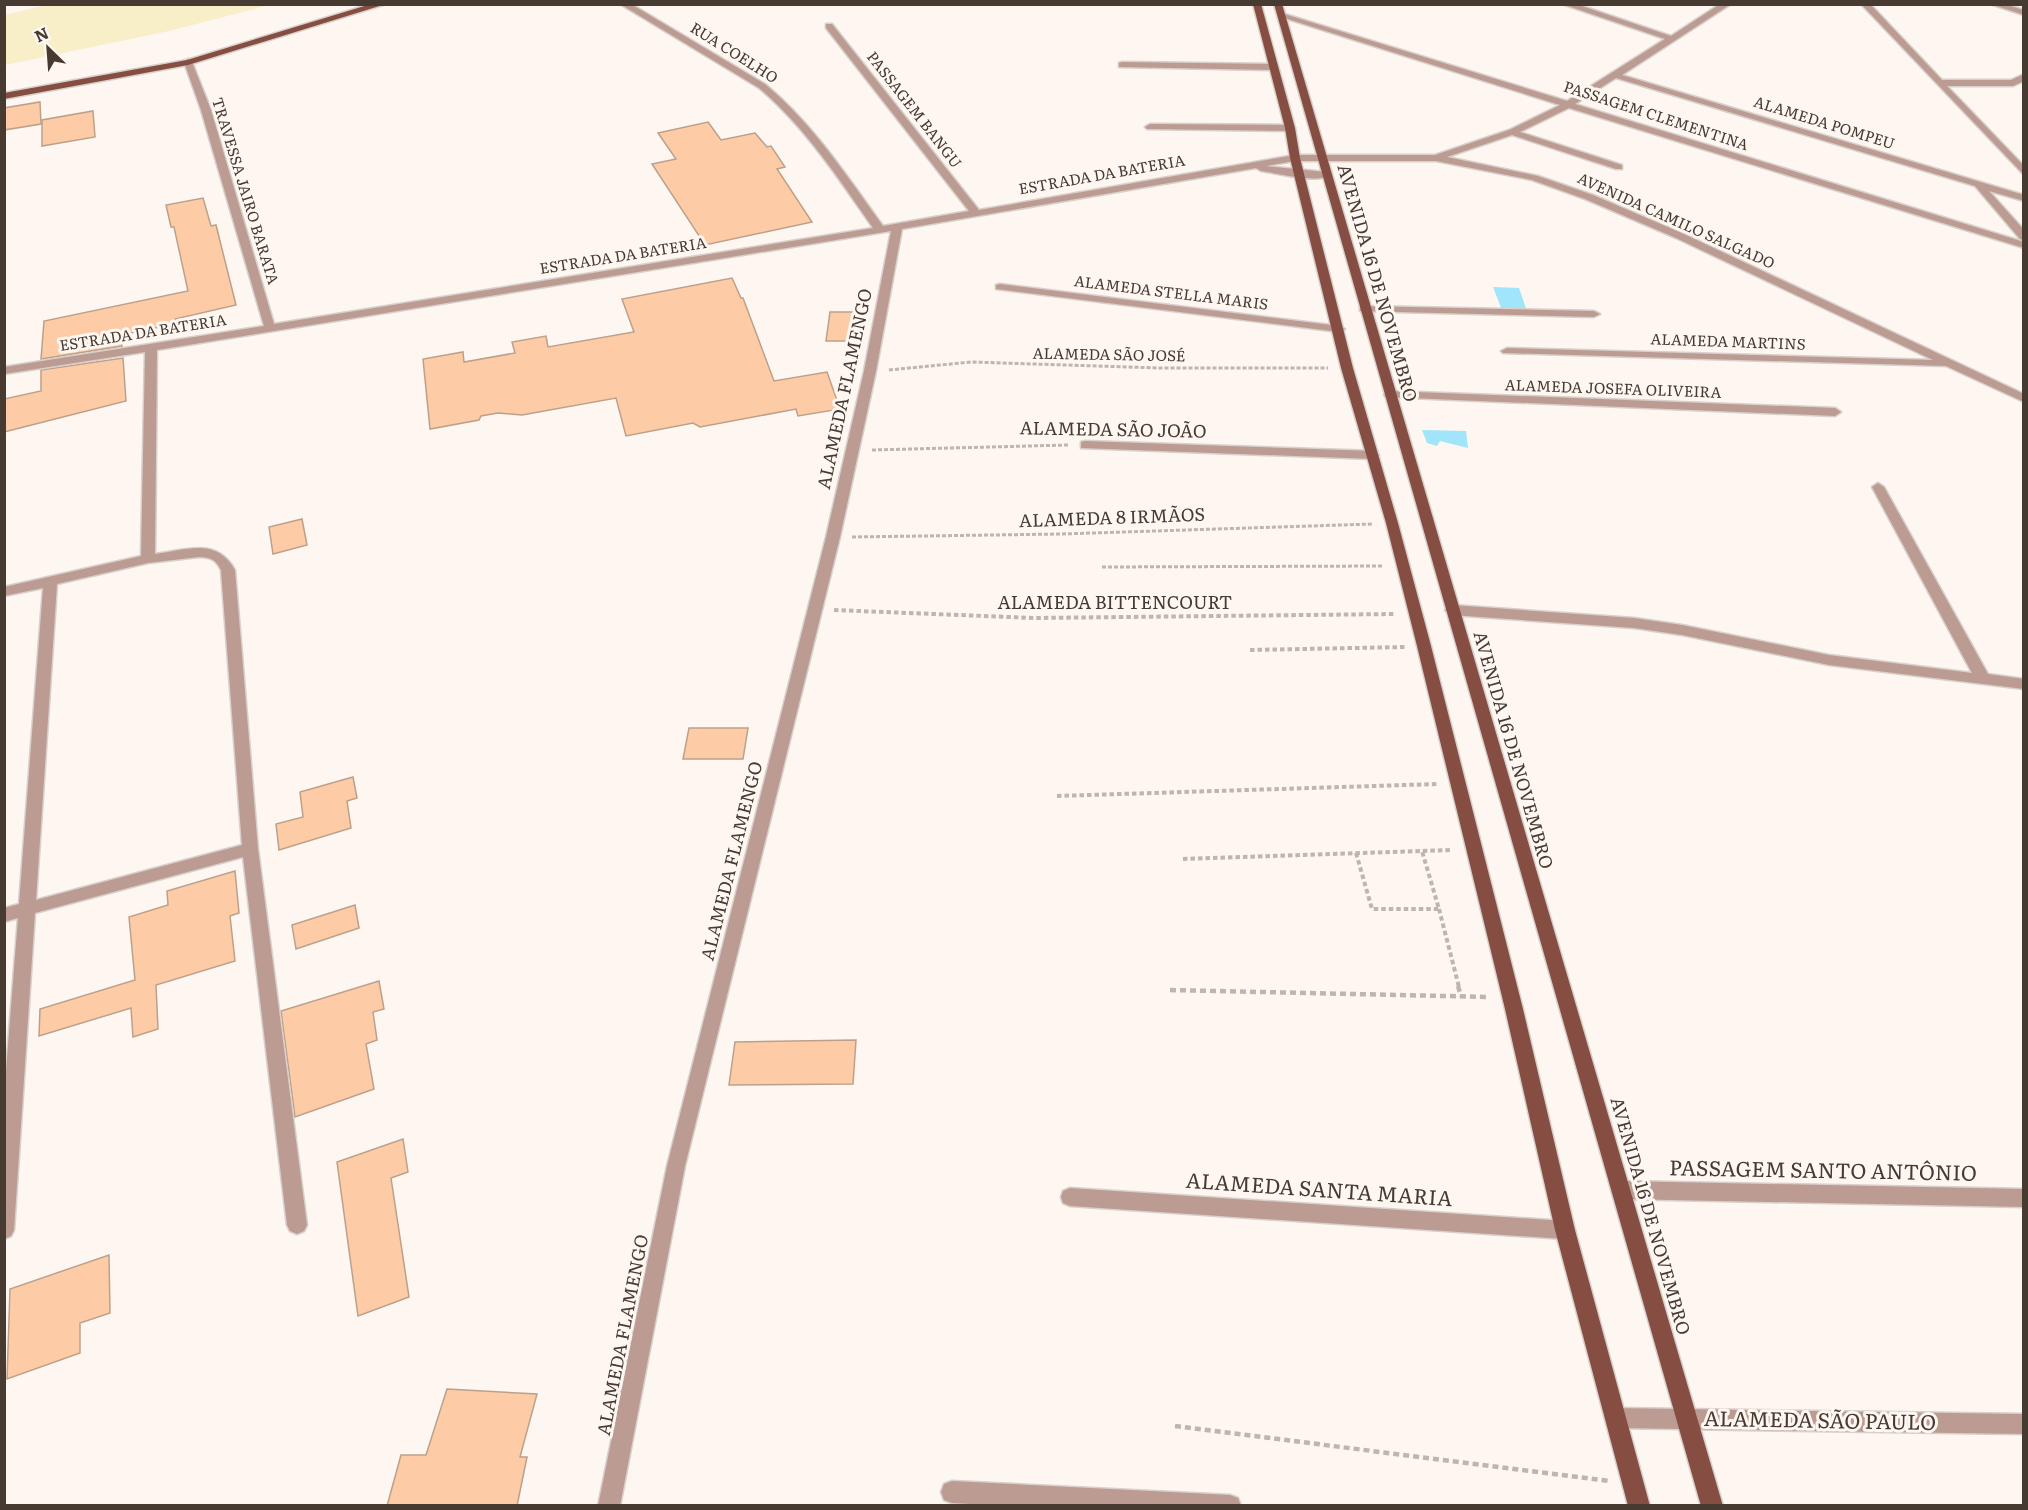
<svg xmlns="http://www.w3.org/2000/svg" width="2028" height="1510" viewBox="0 0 2028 1510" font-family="Literata,serif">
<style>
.sand{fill:#f8eec8}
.water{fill:#a0e5f9}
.building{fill:#fdcca7;stroke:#bda08a;stroke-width:1.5}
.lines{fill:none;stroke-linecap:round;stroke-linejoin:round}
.minor-casing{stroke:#d8d0cb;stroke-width:3}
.major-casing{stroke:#d8d0cb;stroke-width:3}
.path-far2{stroke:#bdb5ae;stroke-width:3;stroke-dasharray:4 2;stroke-linecap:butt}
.path-far1{stroke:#bdb5ae;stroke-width:4;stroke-dasharray:4.5 3;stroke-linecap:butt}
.path{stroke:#bdb5ae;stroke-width:4.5;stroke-dasharray:6 4;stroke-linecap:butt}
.minor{fill:#bc9b93;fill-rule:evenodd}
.major{fill:#864e42;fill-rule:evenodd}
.labels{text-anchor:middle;stroke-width:6;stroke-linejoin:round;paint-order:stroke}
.far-street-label{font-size:15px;fill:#463a31;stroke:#fdf6f1}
.street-label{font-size:18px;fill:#463a31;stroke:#fdf6f1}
.near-street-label{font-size:21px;fill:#463a31;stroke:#fdf6f1}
</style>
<rect width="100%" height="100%" fill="#fdf6f1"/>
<polygon class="sand" points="50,4 269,4 269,5 169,31 5,65 5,15"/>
<g class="water">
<polygon points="1493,287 1519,288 1527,311 1502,310"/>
<polygon points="1422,430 1466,431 1468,448 1440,441 1437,446 1427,443"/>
</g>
<g class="building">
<polygon points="40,102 41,124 4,130 4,108"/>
<polygon points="93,111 95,137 42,146 42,120"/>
<polygon points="708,122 721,140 755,133 767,147 771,146 785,167 777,169 812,222 705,245 652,164 676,159 658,133"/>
<polygon points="203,198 211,226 216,225 236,305 175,319 175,324 121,335 122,346 41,359 44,321 188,291 174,227 171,227 166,205"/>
<polygon points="732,278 741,298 743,298 774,381 827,372 840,409 798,416 796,409 700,427 693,423 626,436 616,398 522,415 498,413 481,416 479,420 430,429 423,359 463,352 464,362 515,353 512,342 546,336 548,347 634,332 622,299"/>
<polygon points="830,312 855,312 851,341 826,341"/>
<polygon points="123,358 126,401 4,432 4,399 41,391 41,370"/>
<polygon points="302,519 307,545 273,554 269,527"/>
<polygon points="689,728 748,728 743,759 683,759"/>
<polygon points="353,777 357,798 347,801 351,828 279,850 276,824 303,817 300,792"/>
<polygon points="235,871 239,913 230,916 235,961 156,985 158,1029 133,1037 131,1008 39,1036 40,1009 135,980 129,917 168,905 167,891"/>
<polygon points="355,905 359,928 296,949 292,925"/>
<polygon points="379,981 384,1009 373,1012 377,1040 366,1044 374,1089 295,1117 281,1011"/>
<polygon points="856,1040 853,1084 729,1085 735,1042"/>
<polygon points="403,1139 408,1172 391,1178 409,1297 358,1316 337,1162"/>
<polygon points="109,1255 110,1313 80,1323 80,1353 7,1379 10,1289"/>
<polygon points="447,1389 537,1394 520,1457 527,1457 517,1506 387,1506 401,1455 426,1455"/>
</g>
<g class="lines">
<g class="minor-casing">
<g id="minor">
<path d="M 620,4 L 631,4 L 765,84 C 813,124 847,176 883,226 L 969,211 L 826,28 L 826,24 L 832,24 L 979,210 L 1295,155 L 1435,155 L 1509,130 L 1560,105 L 1278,16 L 1278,12 L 1567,101 L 1665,39 L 1562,4 L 1576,4 L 1671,36 L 1720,4 L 1731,4 L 1622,75 L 2024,195 L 2024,201 L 1989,191 L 2024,230 L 2024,240 L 2020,239 L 1975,186 L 1616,78 L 1575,104 L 2024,242 L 2024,248 L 1569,108 L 1520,132 L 1622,165 L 1622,169 L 1616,169 L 1512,135 L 1447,157 L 1538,176 L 1593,195 L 1684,234 L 2024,394 L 2024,402 L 1946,366 L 1503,353 L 1501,351 L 1507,348 L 1933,360 L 1676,238 L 1585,199 L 1532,180 L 1436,161 L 1295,161 L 1266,166 L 1326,172 L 1331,175 C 1318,184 1277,173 1261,171 L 1256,168 L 902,229 L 876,371 L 840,537 L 685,1166 L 620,1506 L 598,1506 L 667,1166 L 826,537 L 864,371 L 891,231 L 157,350 L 155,554 C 187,550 216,537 235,570 L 258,849 L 307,1225 L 304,1231 L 297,1234 L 290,1231 L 287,1225 L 243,857 L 35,913 L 14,1230 L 11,1236 L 4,1239 L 4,1096 L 18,918 L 4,922 L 4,908 L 19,904 L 43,588 L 4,596 L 4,587 L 141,556 L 145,352 L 4,374 L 4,367 L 264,326 L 201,110 L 184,62 L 188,59 L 192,62 L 211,110 L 274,324 L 873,228 C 838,178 806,128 759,88 ZM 199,557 C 211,557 216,560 221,570 L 242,845 L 36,900 L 57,584 L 148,563 Z"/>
<polygon points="1861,4 1870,4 1942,80 2011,80 2024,74 2024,81 2013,86 1947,86 2024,166 2024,175"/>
<polygon points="1990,4 2004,4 2024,10 2024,15"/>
<polygon points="1122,62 1272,64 1276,67 1272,70 1119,67 1119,63"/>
<polygon points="1150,124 1290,125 1295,128 1290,131 1147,129 1145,127"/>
<polygon points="1000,284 1339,326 1345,329 1339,332 996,289 996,285"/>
<polygon points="1364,306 1594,311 1600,314 1594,317 1360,311 1360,307"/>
<polygon points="1390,391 1835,408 1841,412 1835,416 1386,397 1384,395"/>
<polygon points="1085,441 1373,451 1379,455 1373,459 1081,448 1081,442"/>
<polygon points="1878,483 1884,487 1988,674 2024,679 2024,689 1829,665 1682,635 1634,628 1452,615 1445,610 1452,605 1634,618 1682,625 1829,655 1972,673 1872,487"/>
<polygon points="1622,1181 2024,1189 2024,1207 1622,1199 1615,1196 1613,1190 1615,1184"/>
<polygon points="1070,1188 1565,1221 1572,1224 1575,1230 1572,1236 1565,1239 1070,1206 1063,1203 1061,1197 1063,1191"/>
<polygon points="1616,1408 2024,1414 2024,1434 1616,1428 1609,1425 1606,1418 1609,1411"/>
<polygon points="952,1481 1230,1495 1238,1498 1241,1506 1006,1506 952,1503 944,1500 941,1492 944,1484"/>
</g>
</g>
<g class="major-casing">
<g id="major">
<polygon points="371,4 386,4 188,65 4,99 4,93 187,60"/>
<polygon points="1253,4 1261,4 1295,128 1300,158 1353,368 1398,523 1431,646 1523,1009 1575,1230 1650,1506 1628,1506 1555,1230 1505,1009 1417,646 1386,523 1341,368 1290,158 1285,128"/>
<polygon points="1274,4 1282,4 1723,1506 1701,1506"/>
</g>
</g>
<g class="path-far2">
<polyline points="889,370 971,362 1160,368 1328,368"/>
<polyline points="872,450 1068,445"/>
<polyline points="852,537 1062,534 1372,524"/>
<polyline points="1102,567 1384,566"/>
</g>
<g class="path-far1">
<polyline points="834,610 1034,618 1396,614"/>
<polyline points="1250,650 1405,647"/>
<polyline points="1057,796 1437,784"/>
<polyline points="1356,853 1372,909 1439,909 1422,851"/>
<polyline points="1183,859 1452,850"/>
<polyline points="1439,909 1459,987"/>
</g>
<g class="path">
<polyline points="1458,986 1461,996"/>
<polyline points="1170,990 1490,997"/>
<polyline points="1175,1426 1609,1481"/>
</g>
<use href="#minor" class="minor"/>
<use href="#major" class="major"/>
</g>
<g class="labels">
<g class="far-street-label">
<text transform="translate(734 53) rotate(32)" y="5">RUA COELHO</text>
<text transform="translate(914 110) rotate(52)" y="5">PASSAGEM BANGU</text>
<text transform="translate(1656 116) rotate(18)" y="5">PASSAGEM CLEMENTINA</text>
<text transform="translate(1824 123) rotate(17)" y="5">ALAMEDA POMPEU</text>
<text transform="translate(1102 175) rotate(-10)" y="5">ESTRADA DA BATERIA</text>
<text transform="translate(245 191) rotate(73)" y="5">TRAVESSA JAIRO BARATA</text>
<text transform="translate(1676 221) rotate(24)" y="5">AVENIDA CAMILO SALGADO</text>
<text transform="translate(623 256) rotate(-9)" y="5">ESTRADA DA BATERIA</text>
<text transform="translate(1171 293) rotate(7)" y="5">ALAMEDA STELLA MARIS</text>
<text transform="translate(143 333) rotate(-9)" y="5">ESTRADA DA BATERIA</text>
<text transform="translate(1728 342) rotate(2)" y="5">ALAMEDA MARTINS</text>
<text transform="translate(1109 355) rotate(1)" y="5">ALAMEDA SÃO JOSÉ</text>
<text transform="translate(1613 389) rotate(2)" y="5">ALAMEDA JOSEFA OLIVEIRA</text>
</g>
<g class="street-label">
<text transform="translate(1377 283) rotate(74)" y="6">AVENIDA 16 DE NOVEMBRO</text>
<text transform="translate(845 389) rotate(-78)" y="6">ALAMEDA FLAMENGO</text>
<text transform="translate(1113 430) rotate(1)" y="6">ALAMEDA SÃO JOÃO</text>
<text transform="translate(1112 518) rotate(-2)" y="6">ALAMEDA 8 IRMÃOS</text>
<text x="1115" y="609">ALAMEDA BITTENCOURT</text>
<text transform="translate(1513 750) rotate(74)" y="6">AVENIDA 16 DE NOVEMBRO</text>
<text transform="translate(732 861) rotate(-76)" y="6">ALAMEDA FLAMENGO</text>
<text transform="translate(1650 1216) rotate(74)" y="6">AVENIDA 16 DE NOVEMBRO</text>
<text transform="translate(623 1335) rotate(-79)" y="6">ALAMEDA FLAMENGO</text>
</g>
<g class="near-street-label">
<text transform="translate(1823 1171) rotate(1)" y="7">PASSAGEM SANTO ANTÔNIO</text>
<text transform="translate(1319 1190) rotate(4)" y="7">ALAMEDA SANTA MARIA</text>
<text transform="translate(1820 1421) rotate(1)" y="7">ALAMEDA SÃO PAULO</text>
</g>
</g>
<rect width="2028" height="1510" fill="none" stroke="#463a31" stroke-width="12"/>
<g transform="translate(48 48) rotate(335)" stroke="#fdf6f1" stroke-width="4.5" paint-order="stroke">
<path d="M0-4.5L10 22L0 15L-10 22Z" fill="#463a31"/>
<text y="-9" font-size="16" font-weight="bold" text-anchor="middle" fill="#463a31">N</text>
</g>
</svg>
